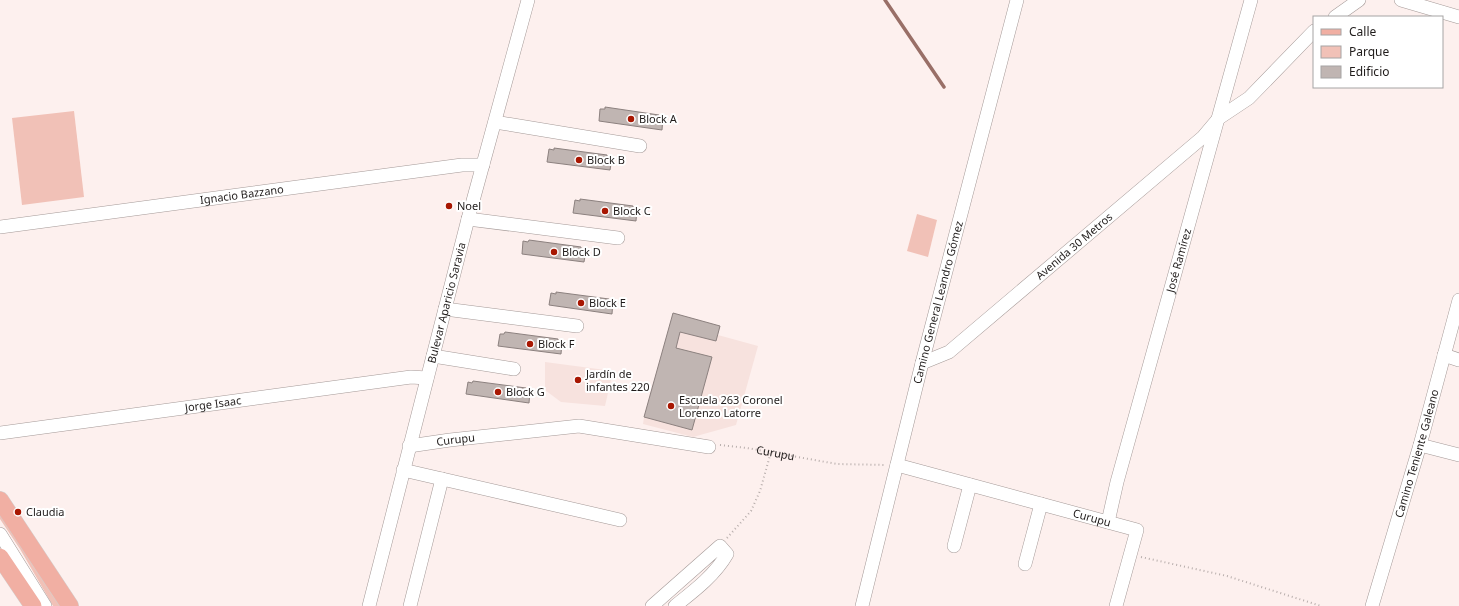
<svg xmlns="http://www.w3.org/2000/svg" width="1459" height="606" viewBox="0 0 1459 606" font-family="'Noto Sans',sans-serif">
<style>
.built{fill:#f7e2de}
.green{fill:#f1c1b7}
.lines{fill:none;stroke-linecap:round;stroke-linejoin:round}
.stream{stroke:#996f67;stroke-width:3.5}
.building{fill:#c0b5b2;stroke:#8c817f}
.minor-casing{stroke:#a49997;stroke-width:14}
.major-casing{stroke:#d2d2d1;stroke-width:18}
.path{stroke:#b8aeac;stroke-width:2;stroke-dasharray:1 3;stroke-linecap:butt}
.minor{stroke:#fff;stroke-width:13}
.major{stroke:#f1afa3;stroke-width:17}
.poi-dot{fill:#a81702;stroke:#fff;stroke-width:1.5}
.labels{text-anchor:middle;stroke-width:4;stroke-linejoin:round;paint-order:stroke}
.poi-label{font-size:11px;fill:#201c1b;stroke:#fff;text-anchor:start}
.street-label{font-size:11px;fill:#201c1b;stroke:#fff}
</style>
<rect width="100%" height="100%" fill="#fdf0ee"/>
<g class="built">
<polygon points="673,313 720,326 718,335 758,346 736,425 693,437 643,424 644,417"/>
<polygon points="545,362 613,371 605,406 561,402 545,390"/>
</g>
<g class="green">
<polygon points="74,111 84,197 22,205 12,118"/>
<polygon points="917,214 937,220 928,257 907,251"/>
<polygon points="0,513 60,606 53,606 20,549 0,519"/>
</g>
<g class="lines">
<polyline class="stream" points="885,0 944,87"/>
</g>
<g class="building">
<polygon points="605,107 659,115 658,117 663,117 662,130 599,121 600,109 605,109"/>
<polygon points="554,148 607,155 607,157 612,158 610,170 547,162 549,149 554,150"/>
<polygon points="580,199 633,206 633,208 637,209 636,221 573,213 575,200 580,201"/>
<polygon points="529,240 581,247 581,249 586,250 584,262 522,254 523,241 528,242"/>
<polygon points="556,292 609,299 609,301 613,301 612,314 549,305 551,293 556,294"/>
<polygon points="673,313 720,326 716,341 680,332 676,348 712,357 692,430 644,417"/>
<polygon points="505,332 558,339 558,341 562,342 561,354 498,346 500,334 504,334"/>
<polygon points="473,381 526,388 525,390 530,391 529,403 466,394 468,382 472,383"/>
</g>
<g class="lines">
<g class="minor-casing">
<g id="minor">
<polyline points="1401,0 1459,17"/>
<polyline points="1335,17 1359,0"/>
<polyline points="495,122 640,146"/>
<polyline points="468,219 618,238"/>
<path id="s2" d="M 0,227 L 462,165 L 483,165"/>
<polyline points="445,309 577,326"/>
<polyline points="1444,355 1459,360"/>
<polyline points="433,356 514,369"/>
<path id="s3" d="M 922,363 L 949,352 L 1203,137 L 1219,118 L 1249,98 L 1314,31"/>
<path id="s4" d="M 0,433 L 411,377 L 427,378"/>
<polyline points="1420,445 1459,455"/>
<path id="s5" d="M 409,446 L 450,440 L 579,426 L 709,447"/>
<path id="s6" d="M 897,465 L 1137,530 L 1116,606"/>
<polyline points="403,470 620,520"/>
<path id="s7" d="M 1108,522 L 1117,482 L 1251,0"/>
<polyline points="0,534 45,606"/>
<polyline points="954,546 970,485"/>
<polyline points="1025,564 1041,504"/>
<path id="s8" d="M 369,606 L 468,219 L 528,0"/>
<polyline points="410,606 442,479"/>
<path d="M 652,606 L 720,546 L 727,554 C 715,575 694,591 675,606"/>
<path id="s9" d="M 862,606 L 922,363 L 1017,0"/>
<path id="s10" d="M 1372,606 L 1420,445 L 1459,300"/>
</g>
</g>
<g class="major-casing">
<g id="major">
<polyline points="0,500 70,606"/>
<polyline points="0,557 33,606"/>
</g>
</g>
<g class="path">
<path id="s1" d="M 720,445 L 747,448 L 837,464 L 886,465"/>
<polyline points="727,538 751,511 760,491 771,452"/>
<polyline points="1141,557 1227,576 1321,606"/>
</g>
<use href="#minor" class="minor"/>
<use href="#major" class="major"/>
</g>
<g class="poi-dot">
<circle cx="631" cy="119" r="4"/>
<circle cx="579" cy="160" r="4"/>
<circle cx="449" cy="206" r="4"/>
<circle cx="605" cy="211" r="4"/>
<circle cx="554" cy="252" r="4"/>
<circle cx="581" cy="303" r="4"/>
<circle cx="530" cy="344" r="4"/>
<circle cx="578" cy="380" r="4"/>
<circle cx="498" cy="392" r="4"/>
<circle cx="671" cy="406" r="4"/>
<circle cx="18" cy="512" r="4"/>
</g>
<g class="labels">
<g class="poi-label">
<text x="639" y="123">Block A</text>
<text x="587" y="164">Block B</text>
<text x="457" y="210">Noel</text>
<text x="613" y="215">Block C</text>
<text x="562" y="256">Block D</text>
<text x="589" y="307">Block E</text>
<text x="538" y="348">Block F</text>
<text x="586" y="378">Jardín de<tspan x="586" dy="13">infantes 220</tspan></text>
<text x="506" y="396">Block G</text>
<text x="679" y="404">Escuela 263 Coronel<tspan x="679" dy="13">Lorenzo Latorre</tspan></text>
<text x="26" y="516">Claudia</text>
</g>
<g class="street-label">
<text dy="4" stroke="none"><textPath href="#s2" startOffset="244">Ignacio Bazzano</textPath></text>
<text dy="4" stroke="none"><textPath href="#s3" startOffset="193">Avenida 30 Metros</textPath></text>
<text dy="4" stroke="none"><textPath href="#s7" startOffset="271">José Ramírez</textPath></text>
<text dy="4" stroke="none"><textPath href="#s8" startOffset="313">Bulevar Aparicio Saravia</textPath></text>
<text dy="4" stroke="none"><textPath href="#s9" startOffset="313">Camino General Leandro Gómez</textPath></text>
<text dy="4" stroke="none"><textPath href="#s4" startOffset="215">Jorge Isaac</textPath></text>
<text dy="4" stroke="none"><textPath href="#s5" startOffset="47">Curupu</textPath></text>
<text dy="4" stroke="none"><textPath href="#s1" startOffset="56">Curupu</textPath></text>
<text dy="4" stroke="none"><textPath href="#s10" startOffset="159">Camino Teniente Galeano</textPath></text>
<text dy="4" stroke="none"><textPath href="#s6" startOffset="202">Curupu</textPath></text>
</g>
</g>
<rect x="1313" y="16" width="130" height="72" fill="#ffffff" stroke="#a6a4a4"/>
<rect x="1321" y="29" width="20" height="6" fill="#f1afa3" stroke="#a6a4a4"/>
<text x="1349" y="36" font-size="12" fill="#201c1b">Calle</text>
<rect x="1321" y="46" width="20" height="12" fill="#f1c1b7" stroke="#a6a4a4"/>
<text x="1349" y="56" font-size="12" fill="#201c1b">Parque</text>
<rect x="1321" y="66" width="20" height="12" fill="#c0b5b2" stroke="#a6a4a4"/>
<text x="1349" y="76" font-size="12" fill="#201c1b">Edificio</text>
</svg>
